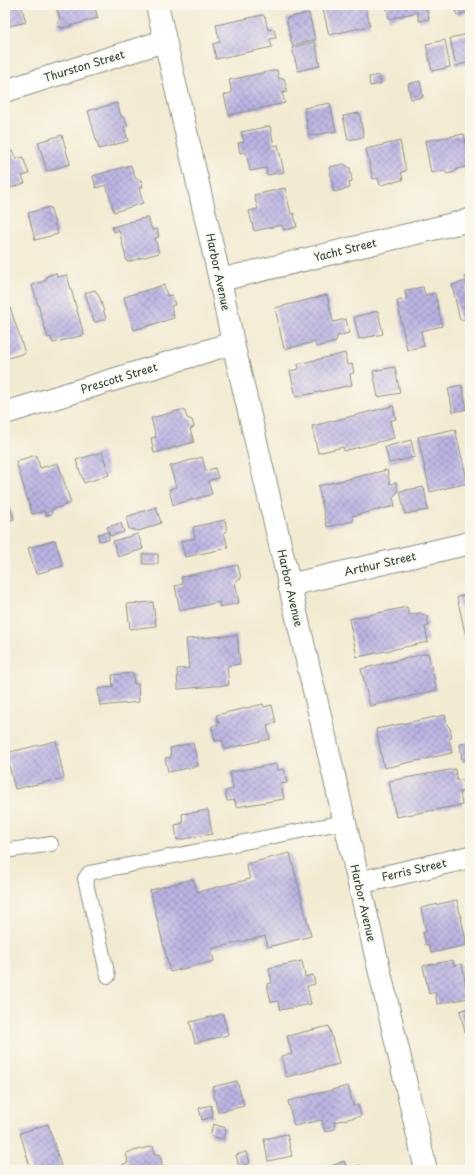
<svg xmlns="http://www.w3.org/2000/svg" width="475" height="1175" viewBox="0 0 475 1175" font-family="'Playpen Sans',sans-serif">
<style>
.building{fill:url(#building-cross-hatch)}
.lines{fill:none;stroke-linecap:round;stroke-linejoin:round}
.service-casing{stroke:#899483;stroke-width:16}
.minor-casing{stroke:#899483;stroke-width:24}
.service{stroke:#fff;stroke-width:14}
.minor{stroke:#fff;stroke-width:22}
.labels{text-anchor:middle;stroke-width:3.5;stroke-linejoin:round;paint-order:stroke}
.street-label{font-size:11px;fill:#1f3d34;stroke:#fbf7ec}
</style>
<defs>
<pattern id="building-cross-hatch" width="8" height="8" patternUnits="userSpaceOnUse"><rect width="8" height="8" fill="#bbb3e3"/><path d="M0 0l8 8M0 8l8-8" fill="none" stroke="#9793b9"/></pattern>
</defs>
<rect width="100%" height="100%" fill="#fbf7ec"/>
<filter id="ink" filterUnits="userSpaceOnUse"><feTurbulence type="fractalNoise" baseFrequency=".025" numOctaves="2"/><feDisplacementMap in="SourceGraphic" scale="8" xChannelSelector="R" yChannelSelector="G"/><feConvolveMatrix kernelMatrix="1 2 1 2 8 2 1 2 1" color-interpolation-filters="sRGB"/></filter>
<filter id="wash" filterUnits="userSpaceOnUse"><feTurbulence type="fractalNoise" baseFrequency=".012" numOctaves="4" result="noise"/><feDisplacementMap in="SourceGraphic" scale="16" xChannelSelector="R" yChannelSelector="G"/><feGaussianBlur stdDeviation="0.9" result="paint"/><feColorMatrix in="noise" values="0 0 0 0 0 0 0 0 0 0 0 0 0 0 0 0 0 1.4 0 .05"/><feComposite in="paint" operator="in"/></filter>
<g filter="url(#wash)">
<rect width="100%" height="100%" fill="#f3ead2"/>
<g id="blocks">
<g class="building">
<polygon points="5,5 21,5 26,22 5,27"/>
<polygon points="56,5 94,5 98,18 63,28 57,26 60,19"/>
<polygon points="322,5 365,5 370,26 329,35"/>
<polygon points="386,5 426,5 429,19 419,21 417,12 389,19"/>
<polygon points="455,5 470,5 470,12 457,15"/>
<polygon points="309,13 315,40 292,45 286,18"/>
<polygon points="263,15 265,17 268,30 274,29 276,38 270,39 272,47 216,59 213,44 220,42 216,25"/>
<polygon points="468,34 470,43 470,62 456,66 450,38"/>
<polygon points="445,40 450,67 432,71 426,44"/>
<polygon points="315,42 320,66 298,71 292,47"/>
<polygon points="277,70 279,79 284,78 287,92 282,93 285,103 229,115 224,95 232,93 229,80"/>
<polygon points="379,75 381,84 370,86 369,77"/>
<polygon points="420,81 423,97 411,99 408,84"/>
<polygon points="117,103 121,116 125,119 128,126 124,127 128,141 99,149 88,111"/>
<polygon points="330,103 336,131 309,136 304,108"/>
<polygon points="359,113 364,137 348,140 343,116"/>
<polygon points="270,126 274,146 278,145 284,172 267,175 266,168 250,171 246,152 240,153 238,143 244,142 241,132"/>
<polygon points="464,134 470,166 457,169 455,172 447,174 445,170 431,173 425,141"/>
<polygon points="62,135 70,164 47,171 38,142"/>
<polygon points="400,141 406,171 401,172 403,180 380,185 378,178 373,179 366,149"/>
<polygon points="13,151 16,159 23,157 29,174 22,176 25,183 5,190 5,154"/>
<polygon points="344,164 350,168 352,181 349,182 350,188 334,192 329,167"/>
<polygon points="131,165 135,178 141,180 143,187 139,188 143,203 114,212 106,185 96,188 93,176"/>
<polygon points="285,188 291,214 294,213 297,227 284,230 282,225 254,231 249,211 258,209 254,195"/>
<polygon points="50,207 58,234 35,240 28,213"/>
<polygon points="148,217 152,230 157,229 159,237 155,238 159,253 127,262 119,230 114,232 112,227"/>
<polygon points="56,273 57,277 67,275 84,335 53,343 51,337 48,338 32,285 45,281 47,276"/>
<polygon points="470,275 470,322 468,318 460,320 452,285 467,281 466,276"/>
<polygon points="164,285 167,296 172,295 175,305 171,306 174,318 134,330 124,297"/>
<polygon points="423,287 425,295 435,293 442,326 421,331 424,346 407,350 397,301 407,299 405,290"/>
<polygon points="95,290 100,298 106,319 96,322 94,321 85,293"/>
<polygon points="5,292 25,353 5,359"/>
<polygon points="327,295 333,322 346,319 349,333 337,336 336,342 316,347 315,342 284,349 275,308"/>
<polygon points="378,311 383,334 359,339 354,317"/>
<polygon points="345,353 347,365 352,364 354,373 350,374 352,385 296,397 290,371 299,369 298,364"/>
<polygon points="395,367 400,393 378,397 373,371"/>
<polygon points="462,385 467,409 453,412 448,388"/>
<polygon points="393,406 396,419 390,421 394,438 344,451 343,447 318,453 312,426"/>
<polygon points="181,410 185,411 187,418 192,420 194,427 190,429 194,442 154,453 151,438 156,437 151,418"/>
<polygon points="455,429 468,483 430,492 418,437"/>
<polygon points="411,440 415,457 389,463 385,447"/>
<polygon points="102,452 109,475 84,483 76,460"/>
<polygon points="36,455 40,468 58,463 71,503 51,510 52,514 46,515 45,511 32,514 16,461"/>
<polygon points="202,457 206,471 215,468 218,478 208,481 212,494 173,505 169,489 176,487 170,466"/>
<polygon points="387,470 390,484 396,482 398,492 393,497 395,506 352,516 353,521 327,527 318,486"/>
<polygon points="424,487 428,510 405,514 400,491"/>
<polygon points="5,491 14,519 5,522"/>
<polygon points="156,507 161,523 139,531 129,529 126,517"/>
<polygon points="225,520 227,531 224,532 228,548 185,557 181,541 195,538 193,527"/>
<polygon points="121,523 124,532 110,536 107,527"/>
<polygon points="108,532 109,540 99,541 98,534"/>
<polygon points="138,534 143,549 118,557 113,541"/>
<polygon points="55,540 63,566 36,574 28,548"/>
<rect x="143" y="554" width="15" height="10"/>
<polygon points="238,565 241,579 235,581 239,603 220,607 219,602 180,611 175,586 183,584 181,577"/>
<polygon points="470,594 470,651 469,651 457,597"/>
<polygon points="153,602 156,626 130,629 127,604"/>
<polygon points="407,607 409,615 420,613 427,616 429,626 425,627 428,642 357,657 349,619"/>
<polygon points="237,635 240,664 227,666 229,685 178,689 177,669 189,668 186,639"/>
<polygon points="428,653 437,690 370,706 361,669"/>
<polygon points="133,673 134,684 138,684 139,702 100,706 98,689 113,687 112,675"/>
<polygon points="263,704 264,707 272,705 276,723 267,725 270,739 225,749 222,740 215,741 212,726 219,724 216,715"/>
<polygon points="445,715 447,725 450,728 452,738 449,738 452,753 384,768 376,729"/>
<polygon points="56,741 64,778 15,789 6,753"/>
<polygon points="470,742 470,760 462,761 460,744"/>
<polygon points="193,743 198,766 168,772 165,758 171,757 170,748"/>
<polygon points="277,764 278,770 284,769 287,783 281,784 284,799 236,807 235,800 227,801 225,791 233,789 230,772"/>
<polygon points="455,769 457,781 463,780 465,791 460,792 462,805 396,817 389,781"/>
<polygon points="208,810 212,834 177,840 175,825 183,823 182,814"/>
<polygon points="290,853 311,936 268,947 265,936 211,949 214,961 170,972 150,890 193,879 197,892 250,879 246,864"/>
<polygon points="457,900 467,945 431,953 429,945 426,945 423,932 426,932 421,908"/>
<polygon points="453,960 454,966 462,964 468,998 437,1004 435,992 429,994 423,966"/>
<polygon points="302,961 305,977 313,975 315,984 307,986 311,1004 280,1010 278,1001 271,1002 267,984 272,983 269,968"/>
<polygon points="470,1003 470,1031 465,1032 460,1011 466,1009 467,1004"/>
<polygon points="223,1014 228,1035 195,1043 190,1022"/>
<polygon points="329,1026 339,1064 286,1077 281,1056 292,1054 287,1036"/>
<polygon points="237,1081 244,1106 218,1112 212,1087"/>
<polygon points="348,1086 353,1106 358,1105 361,1116 334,1122 335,1129 325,1132 322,1120 294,1126 288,1101"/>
<polygon points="211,1105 213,1117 202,1120 199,1108"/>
<polygon points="48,1124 61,1166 49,1170 31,1170 20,1133"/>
<polygon points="213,1124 226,1128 223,1139 210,1136"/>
<polygon points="287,1134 292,1156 268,1161 264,1139"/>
<polygon points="153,1146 155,1155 160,1154 163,1170 125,1170 123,1164 128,1163 126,1153"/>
<polygon points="246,1152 250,1163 239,1167 236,1155"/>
<polygon points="344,1161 348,1170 360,1165 362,1170 321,1170"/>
</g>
</g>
</g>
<g filter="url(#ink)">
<use href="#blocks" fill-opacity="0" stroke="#899483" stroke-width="1"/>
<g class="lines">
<g class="service-casing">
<g id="service">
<polyline points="5,851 51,844"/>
<polyline points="108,976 85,879 89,873 344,822"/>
</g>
</g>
<g class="minor-casing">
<g id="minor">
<polyline points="157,5 220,280 233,343 426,1170"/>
<polyline points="5,91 164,41"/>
<polyline points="220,280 470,220"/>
<polyline points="5,413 233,343"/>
<polyline points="289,585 470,543"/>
<polyline points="359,883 470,857"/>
</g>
</g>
<use href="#service" class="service"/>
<use href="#minor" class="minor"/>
</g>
</g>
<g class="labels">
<g class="street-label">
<text transform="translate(84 66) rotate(-17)" y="4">Thurston Street</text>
<text transform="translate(345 250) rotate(-14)" y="4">Yacht Street</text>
<text transform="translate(218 272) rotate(78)" y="4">Harbor Avenue</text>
<text transform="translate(119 378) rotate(-17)" y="4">Prescott Street</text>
<text transform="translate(380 564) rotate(-13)" y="4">Arthur Street</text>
<text transform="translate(290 588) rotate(77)" y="4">Harbor Avenue</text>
<text transform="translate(414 870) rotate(-13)" y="4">Ferris Street</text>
<text transform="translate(363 903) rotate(77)" y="4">Harbor Avenue</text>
</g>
</g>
<rect width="475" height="1175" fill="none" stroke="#fbf7ec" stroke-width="20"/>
</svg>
